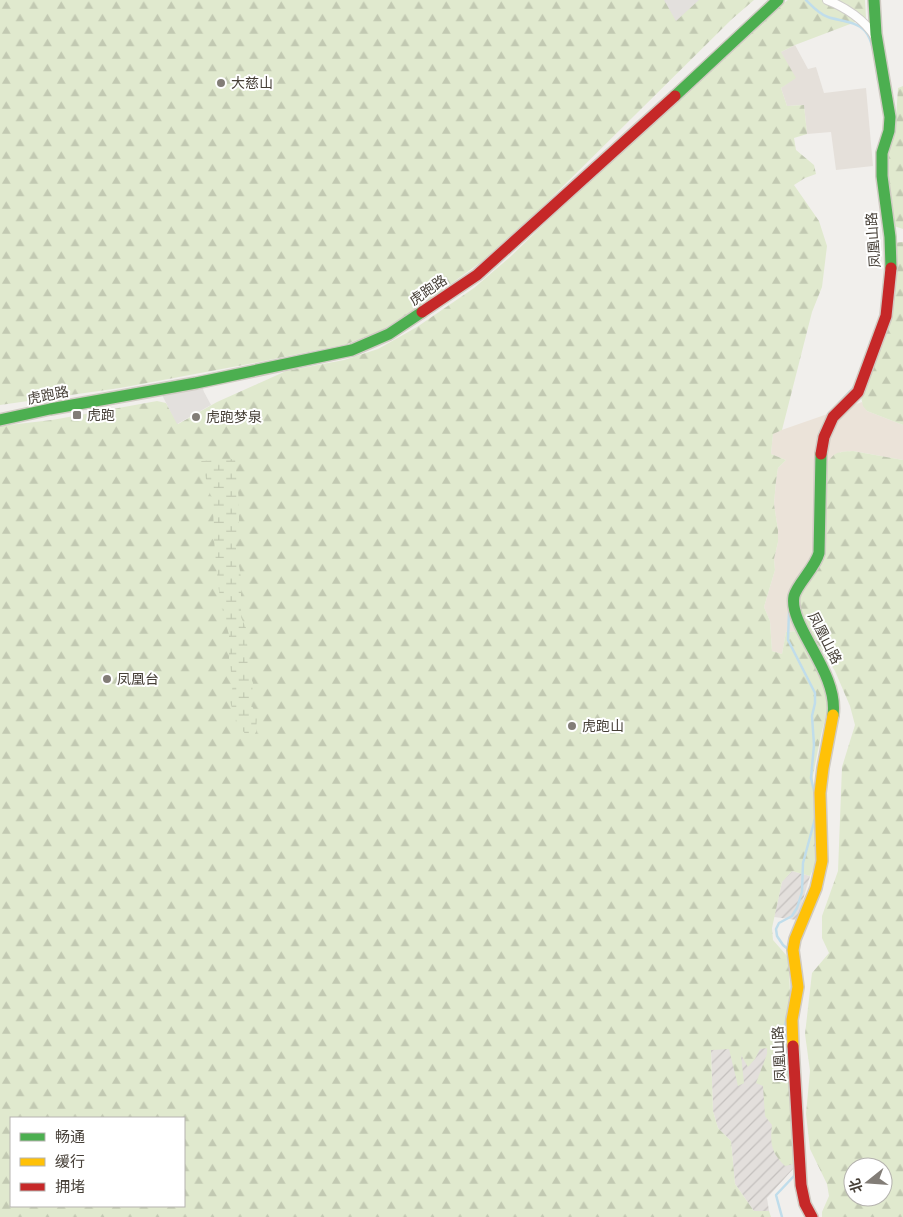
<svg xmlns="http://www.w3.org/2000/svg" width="903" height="1217" viewBox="0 0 903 1217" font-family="Barlow,'Noto Sans SC',sans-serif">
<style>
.residential{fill:#e5e0da}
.commercial{fill:#ebe3d9}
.industrial{fill:url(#industrial-furrows)}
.forest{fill:url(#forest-firs);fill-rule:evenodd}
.wetland{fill:url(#wetland-marsh)}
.parking{fill:#e3e0dd}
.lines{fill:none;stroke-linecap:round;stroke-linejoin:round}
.stream{stroke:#c0ddeb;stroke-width:2.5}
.street-casing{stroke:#cfcdca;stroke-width:10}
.fast-casing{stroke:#d0cbc3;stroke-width:14}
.slow-casing{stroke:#d0cbc3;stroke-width:14}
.jam-casing{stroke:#d0cbc3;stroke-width:14}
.street{stroke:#fdfdfc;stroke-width:8}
.fast{stroke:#4caf50;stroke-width:11}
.slow{stroke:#ffc107;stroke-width:11}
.jam{stroke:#c62828;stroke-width:11}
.poi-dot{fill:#827d77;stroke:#fff;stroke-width:2}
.labels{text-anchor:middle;stroke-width:4;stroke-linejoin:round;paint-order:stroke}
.poi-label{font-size:14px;fill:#474038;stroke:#fff;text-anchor:start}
.street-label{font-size:14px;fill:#474038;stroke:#fff}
</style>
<defs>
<pattern id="industrial-furrows" width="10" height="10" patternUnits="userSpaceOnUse" patternTransform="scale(1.25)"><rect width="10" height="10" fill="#e3dfdc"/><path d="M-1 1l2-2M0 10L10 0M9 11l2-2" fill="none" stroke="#c4c0be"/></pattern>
<pattern id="forest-firs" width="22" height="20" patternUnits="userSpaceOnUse" patternTransform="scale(1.25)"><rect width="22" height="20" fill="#e0e9ce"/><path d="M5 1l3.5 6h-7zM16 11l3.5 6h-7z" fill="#c2c9b2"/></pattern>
<pattern id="wetland-marsh" width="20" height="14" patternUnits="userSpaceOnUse" patternTransform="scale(1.25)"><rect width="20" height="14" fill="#e0e9ce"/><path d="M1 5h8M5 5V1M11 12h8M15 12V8" fill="none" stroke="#c2c9b2"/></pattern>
</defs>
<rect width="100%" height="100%" fill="#f1efec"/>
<polygon class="residential" points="795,45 808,69 816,67 824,93 866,88 873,166 836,170 831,132 807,134 804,105 787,106 781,88 786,84 781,52"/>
<polygon class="commercial" points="862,402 867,411 903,425 903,460 853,451 840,452 803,624 797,631 786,632 782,654 772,651 770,621 764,607 775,570 774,559 778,542 778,530 774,504 776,481 778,468 786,460 771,454 773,433"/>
<g class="industrial">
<polygon points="792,871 810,876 797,920 774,917 782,882"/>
<polygon points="780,1026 796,1147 793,1169 767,1198 769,1211 754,1211 735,1184 731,1141 718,1128 713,1111 711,1050"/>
</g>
<g class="forest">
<polygon points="0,0 754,0 732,19 537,212 481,262 415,310 380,331 347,344 254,363 120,388 0,405"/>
<path d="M 788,0 L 865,0 L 866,18 L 795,45 L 781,52 L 796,78 L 781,88 L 787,106 L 804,105 L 807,134 L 794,138 L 796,150 L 814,165 L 816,174 L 805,178 L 794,185 L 819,221 L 827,246 L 822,287 L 812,312 L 782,430 L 773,434 L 771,454 L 786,460 L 778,468 L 776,481 L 774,504 L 778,530 L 778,542 L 774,559 L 775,570 L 764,607 L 770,621 L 772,651 L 782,654 L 786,632 L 797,631 L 825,681 L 829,704 L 821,735 L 813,775 L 813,797 L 819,840 L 817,861 L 810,876 L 792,871 L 782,882 L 772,928 L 773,940 L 787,956 L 789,969 L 796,1147 L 794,1164 L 785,1166 C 771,1152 770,1144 772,1125 L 765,1116 L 763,1086 L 756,1083 L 767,1054 L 767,1048 L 760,1049 L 755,1059 L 748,1067 L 741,1055 L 744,1083 L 738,1086 L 729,1049 L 711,1050 L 713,1111 L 718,1128 L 731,1141 L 735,1184 L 754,1211 L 769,1211 L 771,1217 L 0,1217 L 0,426 L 52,420 L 157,401 L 166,403 L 178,424 L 217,402 L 286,371 L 344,360 L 378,349 L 417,327 L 474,288 L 510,257 L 740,34 ZM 11,1118 L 184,1118 L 184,1206 L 11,1206 Z"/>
<polygon points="903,86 903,229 891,225 883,160 896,119 898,88"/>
<polygon points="903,242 903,425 867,411 863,406 861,397 886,316 892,243"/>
<path d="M 853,451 L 903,460 L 903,1217 L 822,1217 L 822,1212 L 829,1196 L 827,1184 L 810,1149 L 806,1114 L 810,1071 L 805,1034 L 812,973 L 829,953 L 822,938 L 822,916 L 838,871 L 842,767 L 855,725 L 850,706 L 835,671 L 816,641 L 803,624 L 797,602 L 800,590 L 822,559 L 825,467 C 834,452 836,452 853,451 ZM 853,1167 L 883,1167 L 883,1197 L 853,1197 Z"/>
</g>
<polygon class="wetland" points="235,459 239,502 239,532 235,543 241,577 241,617 246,628 248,656 247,668 253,683 251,704 257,716 256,732 253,737 247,736 238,725 230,702 233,684 229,660 229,635 221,604 218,584 214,540 213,504 201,461"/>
<g class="parking">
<polygon points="664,0 699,0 676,21"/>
<polygon points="202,386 204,392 211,405 177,424 162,395"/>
</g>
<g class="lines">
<g class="stream">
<path d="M 806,0 C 812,6 819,14 828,17 C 839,21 856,21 865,31 C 874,41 876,67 878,80"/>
<polyline points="839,403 854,387"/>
<polyline points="789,612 788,640 815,693 815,703 812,716 814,745 811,778 815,795"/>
<polyline points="789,950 783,945 777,936 776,929 779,923 792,916 797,908 802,892 803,863 816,815"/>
<polyline points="791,997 792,980"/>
<polyline points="787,1015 785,1025 791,1101"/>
<polyline points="782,1217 776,1195 794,1176 795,1169"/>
</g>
<g class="street-casing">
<path id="street" d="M 827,0 C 845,7 865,20 875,37"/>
</g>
<g class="fast-casing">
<g id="fast">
<polyline points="874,0 876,34 890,117 889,131 882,153 882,176 890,237 891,268"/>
<polyline points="675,96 778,0"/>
<polyline points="0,420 50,409 196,383 352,350 389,334 422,312"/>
<path d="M 821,454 L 819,553 C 815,568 797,584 794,596 C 788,626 839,672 833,715"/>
</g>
</g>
<g class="slow-casing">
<polyline id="slow" points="793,1046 792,1020 798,987 793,950 795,939 816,888 822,861 820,793 823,768 833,715"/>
</g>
<g class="jam-casing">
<g id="jam">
<polyline points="422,312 477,275 675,96"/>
<polyline points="821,454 824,437 833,417 858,392 886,316 891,268"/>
<polyline points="793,1046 801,1185 805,1204 812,1217"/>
</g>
</g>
<use href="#street" class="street"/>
<use href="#fast" class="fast"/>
<use href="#slow" class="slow"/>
<use href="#jam" class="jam"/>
</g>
<g class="poi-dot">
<circle cx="221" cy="83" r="5"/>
<rect x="72" y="410" width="10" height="10" rx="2.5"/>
<circle cx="196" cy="417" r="5"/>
<circle cx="107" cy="679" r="5"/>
<circle cx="572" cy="726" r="5"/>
</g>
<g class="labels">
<g class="poi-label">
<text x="231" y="88">大慈山</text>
<text x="87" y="420">虎跑</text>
<text x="206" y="422">虎跑梦泉</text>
<text x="117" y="684">凤凰台</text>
<text x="582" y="731">虎跑山</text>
</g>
<g class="street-label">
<text transform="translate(873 240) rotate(-94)" y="5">凤凰山路</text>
<text transform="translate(428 290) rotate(-34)" y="5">虎跑路</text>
<text transform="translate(48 395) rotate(-11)" y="5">虎跑路</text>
<text transform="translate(825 638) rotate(63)" y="5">凤凰山路</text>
<text transform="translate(779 1054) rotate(-93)" y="5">凤凰山路</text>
</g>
</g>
<rect x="10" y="1117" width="175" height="90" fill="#ffffff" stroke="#b5b3af"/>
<rect x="20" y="1133" width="25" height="8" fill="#4caf50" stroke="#b5b3af"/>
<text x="55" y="1142" font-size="15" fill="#474038">畅通</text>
<rect x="20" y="1158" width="25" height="8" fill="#ffc107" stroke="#b5b3af"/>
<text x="55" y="1167" font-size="15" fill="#474038">缓行</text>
<rect x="20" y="1183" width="25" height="8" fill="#c62828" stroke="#b5b3af"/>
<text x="55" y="1192" font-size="15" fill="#474038">拥堵</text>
<g transform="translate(868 1182) rotate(253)"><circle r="24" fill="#ffffff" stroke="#b5b3af"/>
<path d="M0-4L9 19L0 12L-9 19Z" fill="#827d77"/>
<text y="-8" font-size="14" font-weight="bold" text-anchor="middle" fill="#474038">北</text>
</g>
</svg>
